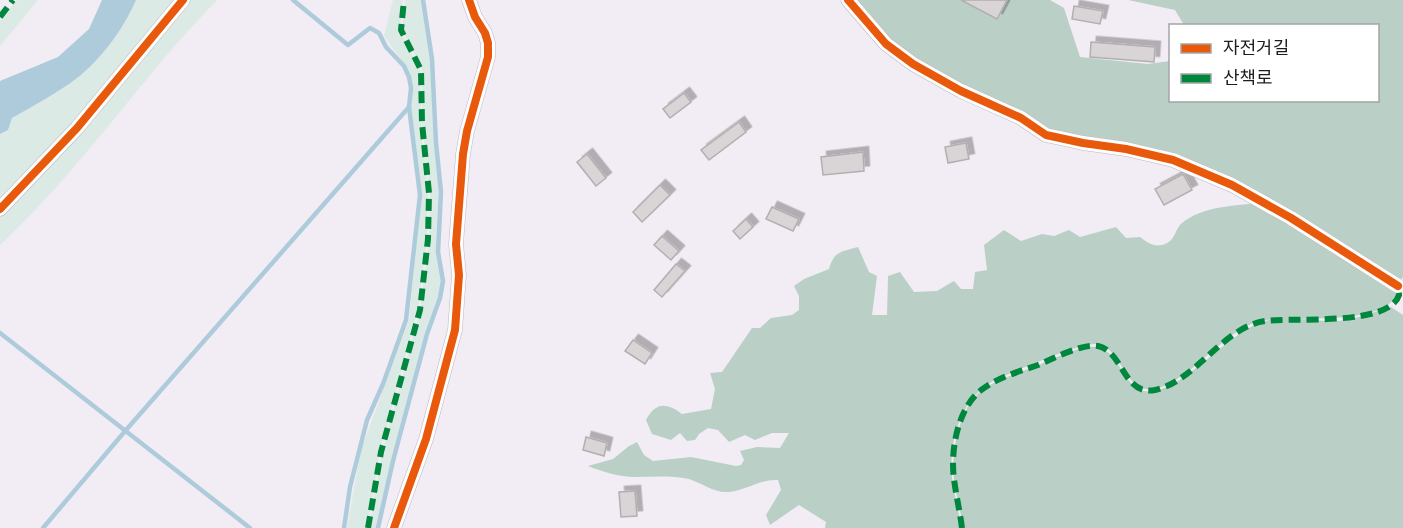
<svg xmlns="http://www.w3.org/2000/svg" width="1403" height="528" viewBox="0 0 1403 528" font-family="Ubuntu,'Noto Sans KR',sans-serif">
<style>
.green{fill:#dbeae4}
.forest{fill:#bacfc6}
.water{fill:#adcbdb}
.lines{fill:none;stroke-linecap:round;stroke-linejoin:round}
.stream{stroke:#adcbdb;stroke-width:4.5}
.building{fill:#d9d4d5;stroke:#b3afb0;stroke-width:1.5;filter:url(#shadow)}
.minor-casing{stroke:#bcb9be;stroke-width:15}
.minor{stroke:#fdfcfd;stroke-width:14}
.quiet{stroke:#00873e;stroke-width:6;stroke-dasharray:12 6;stroke-linecap:butt}
.cycleway-casing{stroke:#fff;stroke-width:11}
.cycleway{stroke:#e8590c;stroke-width:8}
</style>
<defs>
<filter id="shadow"><feDropShadow dx="5.5" dy="-5.5" stdDeviation="0" flood-color="#0004"/></filter>
</defs>
<rect width="100%" height="100%" fill="#f2edf4"/>
<g class="green">
<polygon points="17,0 38,0 0,46 0,21"/>
<path d="M 136,0 L 177,0 L 73,126 L 0,204 L 0,134 L 8,130 L 12,118 C 31,107 50,97 69,84 C 98,64 122,32 136,0 Z"/>
<path d="M 188,0 L 217,0 C 198,20 179,40 161,62 C 109,124 60,189 0,245 L 0,215 Z"/>
<polygon points="393,0 403,0 400,30 420,70 422,142 426,165 428,193 427,239 418,309 380,452 367,528 347,528 361,450 409,320 422,195 411,108 412,87 408,70 384,36"/>
<polygon points="405,0 422,0 431,59 435,143 440,192 437,252 442,281 439,298 426,334 392,461 377,528 369,528 382,453 420,310 429,239 430,193 422,123 422,70 402,30"/>
</g>
<g class="forest">
<polygon points="852,0 1050,0 1064,8 1080,57 1148,64 1170,61 1170,100 1378,100 1378,26 1184,25 1175,10 1128,0 1403,0 1403,277 1399,282 1232,181 1050,131 959,87 887,41"/>
<path d="M 1258,203 L 1397,287 C 1399,328 1291,316 1266,320 C 1226,325 1192,382 1154,389 C 1123,394 1124,348 1096,344 C 1081,342 1011,373 993,381 C 960,400 949,440 952,478 C 954,494 959,511 961,528 L 825,528 L 826,522 L 799,505 L 770,525 L 766,515 L 781,490 L 778,480 C 760,479 746,491 728,492 C 714,493 702,483 689,479 C 670,475 652,477 633,477 C 617,476 603,472 588,466 L 613,459 L 629,446 L 637,442 L 644,455 L 653,461 L 691,457 L 736,466 L 741,465 L 744,460 L 740,451 L 757,447 L 780,448 L 789,433 L 772,433 L 755,440 L 745,435 L 729,442 L 718,430 L 708,428 L 699,434 L 695,440 L 687,441 L 680,433 L 671,440 L 652,434 L 646,420 C 655,402 667,402 682,414 L 711,409 L 715,389 L 710,373 L 722,372 L 752,328 L 760,328 L 771,318 L 792,315 L 799,310 L 799,296 L 794,286 L 804,279 L 829,269 C 834,251 841,252 858,247 L 869,272 L 877,276 L 872,315 L 887,315 L 888,276 L 900,272 L 914,292 L 937,291 L 954,281 L 961,289 L 973,289 L 975,272 L 987,270 L 984,245 L 1004,230 L 1021,241 L 1042,234 L 1054,236 L 1069,230 L 1080,237 L 1116,227 L 1126,238 L 1140,237 C 1148,243 1155,248 1165,244 C 1176,240 1174,230 1182,223 C 1203,206 1233,206 1258,203 Z"/>
<path d="M 1391,307 L 1403,315 L 1403,528 L 963,528 C 961,511 956,495 954,479 C 951,451 959,408 982,390 C 998,379 1018,373 1036,366 C 1051,360 1081,344 1096,347 C 1124,351 1121,396 1154,391 C 1186,386 1224,338 1257,324 C 1281,313 1313,322 1338,321 C 1357,319 1374,312 1391,307 Z"/>
</g>
<path class="water" d="M 102,0 L 136,0 C 122,32 98,64 69,84 C 50,97 31,107 12,118 L 8,130 L 0,134 L 0,81 L 58,57 L 89,29 Z"/>
<g class="lines">
<g class="stream">
<polyline points="293,0 348,45 370,28 379,33 386,47 404,66 409,77 411,88 409,107 420,195 406,320 383,384 367,420 350,487 344,528"/>
<polyline points="0,333 250,528"/>
<polyline points="43,528 126,430 409,107"/>
<polyline points="378,528 393,461 427,334 440,298 443,281 438,252 441,192 436,143 432,59 423,0"/>
</g>
</g>
<g class="building">
<polygon points="961,0 1007,0 997,19"/>
<polygon points="1074,6 1103,11 1100,24 1072,19"/>
<polygon points="1091,42 1155,47 1154,62 1090,57"/>
<polygon points="684,93 691,102 670,118 663,109"/>
<polygon points="739,122 746,132 709,160 701,150"/>
<polygon points="966,143 969,159 948,163 945,147"/>
<polygon points="863,152 864,171 823,175 821,157"/>
<polygon points="587,154 606,178 596,186 577,162"/>
<polygon points="1183,174 1192,190 1164,205 1155,189"/>
<polygon points="660,185 670,195 642,222 633,212"/>
<polygon points="772,207 799,219 793,231 766,219"/>
<polygon points="746,219 753,227 740,239 733,231"/>
<polygon points="662,236 679,251 671,260 654,245"/>
<polygon points="676,264 685,271 662,297 654,290"/>
<polygon points="633,340 652,353 645,364 625,351"/>
<polygon points="586,437 607,443 604,456 583,450"/>
<polygon points="635,491 637,516 621,517 619,492"/>
</g>
<g class="lines">
<g class="minor-casing">
<g id="minor">
<polyline points="848,0 886,44 913,64 961,91 1021,118 1046,135 1083,143 1126,149 1173,160 1232,185 1291,218 1398,286"/>
<polyline points="0,209 77,128 183,0"/>
<polyline points="394,528 426,439 455,330 459,275 456,244 463,154 467,131 488,57 488,43 485,33 475,17 469,0"/>
</g>
</g>
<use href="#minor" class="minor"/>
<g class="quiet">
<polyline points="0,17 13,0"/>
<polyline points="368,528 381,452 420,310 428,239 429,193 422,123 421,70 401,30 404,0"/>
<path d="M 962,528 C 960,512 956,495 954,479 C 950,450 958,405 984,388 C 1000,377 1020,371 1038,365 C 1052,359 1083,343 1098,346 C 1124,352 1123,396 1155,390 C 1196,381 1223,327 1265,321 C 1291,317 1389,327 1399,295 C 1399,292 1398,289 1398,286"/>
</g>
<g class="cycleway-casing">
<g id="cycleway">
<polyline points="848,0 886,44 913,64 961,91 1021,118 1046,135 1083,143 1126,149 1173,160 1232,185 1291,218 1398,286"/>
<polyline points="0,209 77,128 183,0"/>
<polyline points="394,528 426,439 455,330 459,275 456,244 463,154 467,131 488,57 488,43 485,33 475,17 469,0"/>
</g>
</g>
<use href="#cycleway" class="cycleway"/>
</g>
<rect x="1169" y="24" width="210" height="78" fill="#ffffff" stroke="#a5a4a6" stroke-width="1.5"/>
<rect x="1181" y="44" width="30" height="9" fill="#e8590c" stroke="#a5a4a6" stroke-width="1.5"/>
<text x="1223" y="54" font-size="18" fill="#1f1c21">자전거길</text>
<rect x="1181" y="74" width="30" height="9" fill="#00873e" stroke="#a5a4a6" stroke-width="1.5"/>
<text x="1223" y="84" font-size="18" fill="#1f1c21">산책로</text>
</svg>
